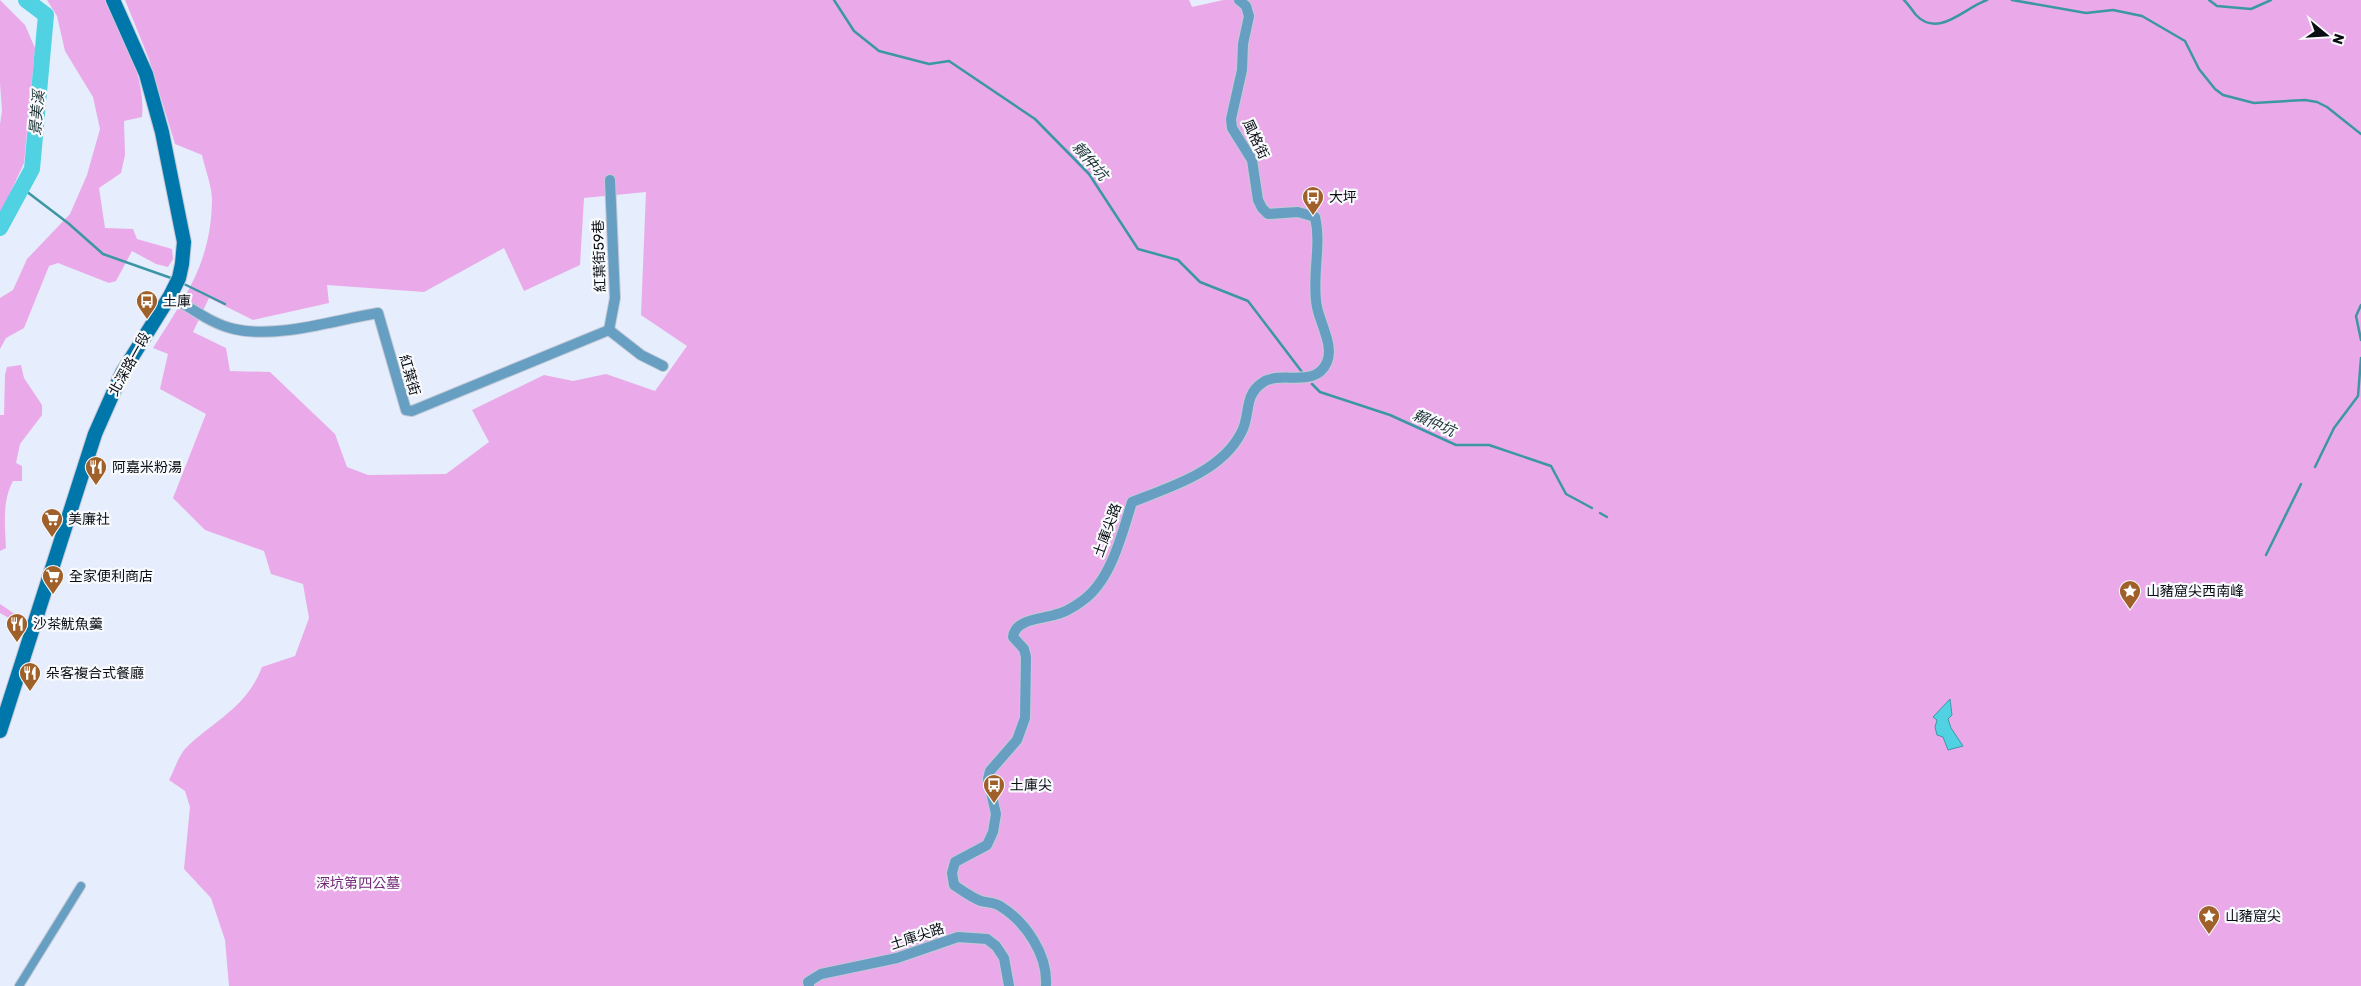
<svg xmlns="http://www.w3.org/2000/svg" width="2361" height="986" viewBox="0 0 2361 986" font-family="Rubik,'Noto Sans TC',sans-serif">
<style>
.green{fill:#eaaae9;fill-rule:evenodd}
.water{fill:#51d2e2;stroke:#3c97a4}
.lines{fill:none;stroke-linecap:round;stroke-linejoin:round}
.stream{stroke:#3c97a4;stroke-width:2.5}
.river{stroke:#51d2e2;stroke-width:16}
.pedestrian-casing{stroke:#c3c9d7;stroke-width:10}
.minor-casing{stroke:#c3c9d7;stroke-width:12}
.secondary-casing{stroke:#c3c9d7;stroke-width:16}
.pedestrian{stroke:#679fc2;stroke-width:8}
.minor{stroke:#679fc2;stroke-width:10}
.secondary{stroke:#07a;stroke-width:14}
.labels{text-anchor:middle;stroke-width:4.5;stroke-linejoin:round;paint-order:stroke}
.street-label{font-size:14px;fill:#0a0d12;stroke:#f8fafd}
.poi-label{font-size:14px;fill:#0a0d12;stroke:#f8fafd;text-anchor:start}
.park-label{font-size:14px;fill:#742975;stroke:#f8fafd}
.water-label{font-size:15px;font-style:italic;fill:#1d3336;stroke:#f8fafd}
</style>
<rect width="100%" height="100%" fill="#e6edfc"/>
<g class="green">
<polygon points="0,0 25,25 35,48 24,163 0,215 0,124 2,111 0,83"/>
<path d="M 47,0 L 105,0 C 123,35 146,77 142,117 L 124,121 L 125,155 L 121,173 L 99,188 L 105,228 L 133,229 L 137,239 L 172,249 L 173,259 L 168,267 L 156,264 L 132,251 L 116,281 L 109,283 L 58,263 L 49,266 L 24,328 L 6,338 L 0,349 L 0,298 L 13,290 L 27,259 L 70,214 L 87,175 L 100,129 L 93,97 L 65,51 L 57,16 Z"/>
<path d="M 125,0 L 1189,0 L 1192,7 L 1223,0 L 2361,0 L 2361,986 L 229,986 L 225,940 L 211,898 L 184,869 L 190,807 L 185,791 L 169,780 C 174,771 178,757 185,749 C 214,720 246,709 262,667 L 295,656 L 309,618 L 303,584 L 271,574 L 264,551 L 205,530 L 173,498 L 206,414 L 160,389 L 168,354 L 153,348 C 185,297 211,264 212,200 C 212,186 205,169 202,155 L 175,144 L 149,59 ZM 646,192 L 641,315 L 687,346 L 655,391 L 606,374 L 573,381 L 544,375 L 472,410 L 489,442 L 446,474 L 368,475 L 347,467 L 335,434 L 270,372 L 230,371 L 226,348 L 193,332 L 209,298 L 253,320 L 329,303 L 327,285 L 424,292 L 504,248 L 524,291 L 580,265 L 584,198 Z"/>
<path d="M 21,365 L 24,378 L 42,405 L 42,415 L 20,444 L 16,463 L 22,466 L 22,481 L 13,481 C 2,501 5,525 6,548 L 0,551 L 0,415 L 4,415 L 5,375 L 7,367 Z"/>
<polygon points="0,604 25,621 23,626 0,613"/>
</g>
<polygon class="water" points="1950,699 1952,715 1948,719 1951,728 1963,746 1948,750 1943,737 1937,735 1935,727 1937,720 1933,717"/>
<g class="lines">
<g class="stream">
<polyline points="834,0 854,31 879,51 929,64 949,61 1035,119 1089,174 1138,249 1178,260 1200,282 1248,301 1302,372"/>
<path d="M 1904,0 C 1909,5 1912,10 1916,15 C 1939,39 1965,7 1987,0"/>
<polyline points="2012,0 2086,13 2113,10 2142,16 2185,41 2199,69 2215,89 2223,95 2254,103 2305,100 2317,102 2327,107 2361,134"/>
<polyline points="2209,0 2217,6 2251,9 2271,0"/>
<polyline points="22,188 68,223 103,254 171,278"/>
<polyline points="184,284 225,304"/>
<polyline points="2361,305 2356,316 2361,340"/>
<polyline points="1312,384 1320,392 1390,415 1456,445 1489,445 1551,466 1566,494 1592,508"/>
<polyline points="2315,467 2334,428 2358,396 2361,358"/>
<polyline points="1600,513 1607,517"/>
<polyline points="2266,555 2301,484"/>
</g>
<polyline class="river" points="0,228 32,169 46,15 26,0"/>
<g class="pedestrian-casing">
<polyline id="pedestrian" points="19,986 81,886"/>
</g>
<g class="minor-casing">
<g id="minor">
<path d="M 170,296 C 190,307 211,324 234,329 C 278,339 334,320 378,313 L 406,410 L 412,411 L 609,330"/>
<polyline points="609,330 615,298 610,180"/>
<polyline points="609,330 641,355 663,366"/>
<polyline points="809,986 808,982 821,974 897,958 958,937 987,939 996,946 1004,958 1009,986"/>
<path d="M 1046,986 C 1048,955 1026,922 1000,906 C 994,902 987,903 981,901 C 971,897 963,891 954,885 L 952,873 L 955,862 L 987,845 L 993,832 L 996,814 L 988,779 L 990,771 L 1017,740 L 1025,718 L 1026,657 L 1024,649 L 1013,637 C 1015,619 1041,619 1054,615 C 1064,613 1074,607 1082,601 C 1111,581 1122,534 1132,502 C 1170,487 1221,472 1241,433 C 1251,416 1243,396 1262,383 C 1281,369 1315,390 1327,362 C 1334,346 1320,323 1317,307 C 1311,277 1322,247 1315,217 L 1298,212 L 1268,214 L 1262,208 L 1258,200 L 1252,160 L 1232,128 L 1231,119 L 1242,70 L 1243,44 L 1249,16 L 1246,6 L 1239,0"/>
</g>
</g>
<g class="secondary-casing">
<polyline id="secondary" points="0,731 95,434 122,373 170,296 179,278 182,264 184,242 162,132 146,74 113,0"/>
</g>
<use href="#pedestrian" class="pedestrian"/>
<use href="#minor" class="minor"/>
<use href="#secondary" class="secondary"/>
</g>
<defs>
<g id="bus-pin" transform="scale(1.125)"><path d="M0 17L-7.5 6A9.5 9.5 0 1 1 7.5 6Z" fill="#a0602a" stroke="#f8fafd"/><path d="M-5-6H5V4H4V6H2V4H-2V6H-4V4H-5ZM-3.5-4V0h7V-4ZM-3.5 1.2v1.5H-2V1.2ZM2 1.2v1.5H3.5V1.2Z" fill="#fff"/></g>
<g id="restaurant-pin" transform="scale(1.125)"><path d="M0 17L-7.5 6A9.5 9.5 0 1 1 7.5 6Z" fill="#a0602a" stroke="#f8fafd"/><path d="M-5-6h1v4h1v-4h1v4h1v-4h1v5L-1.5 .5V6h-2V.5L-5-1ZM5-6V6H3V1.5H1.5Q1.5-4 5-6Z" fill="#fff"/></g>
<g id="supermarket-pin" transform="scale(1.125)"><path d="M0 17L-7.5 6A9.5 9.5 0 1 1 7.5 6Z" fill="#a0602a" stroke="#f8fafd"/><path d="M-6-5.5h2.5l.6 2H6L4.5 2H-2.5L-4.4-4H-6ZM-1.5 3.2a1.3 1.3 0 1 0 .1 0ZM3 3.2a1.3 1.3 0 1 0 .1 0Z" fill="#fff"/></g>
<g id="sight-pin" transform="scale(1.125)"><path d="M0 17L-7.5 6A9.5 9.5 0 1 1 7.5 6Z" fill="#a0602a" stroke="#f8fafd"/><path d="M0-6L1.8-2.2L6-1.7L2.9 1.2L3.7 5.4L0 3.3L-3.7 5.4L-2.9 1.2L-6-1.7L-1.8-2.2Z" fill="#fff"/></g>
</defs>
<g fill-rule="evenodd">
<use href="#bus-pin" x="1313" y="197"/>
<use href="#bus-pin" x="147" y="301"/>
<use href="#restaurant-pin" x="96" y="467"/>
<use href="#supermarket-pin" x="52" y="519"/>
<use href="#supermarket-pin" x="53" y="576"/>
<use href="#sight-pin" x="2130" y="591"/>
<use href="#restaurant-pin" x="17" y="624"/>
<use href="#restaurant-pin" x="30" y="673"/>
<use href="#bus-pin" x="994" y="785"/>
<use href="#sight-pin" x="2209" y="916"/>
</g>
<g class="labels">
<g class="street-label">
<text transform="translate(1256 139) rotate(65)" y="5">風格街</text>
<text transform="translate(599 256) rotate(-92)" y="5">紅葉街59巷</text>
<text transform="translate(129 364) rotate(-61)" y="5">北深路一段</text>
<text transform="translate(410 375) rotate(74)" y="5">紅葉街</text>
<text transform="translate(1107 530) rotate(-70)" y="5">土庫尖路</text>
<text transform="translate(917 936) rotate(-18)" y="5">土庫尖路</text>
</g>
<g class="poi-label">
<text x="1329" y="202">大坪</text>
<text x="163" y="306">土庫</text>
<text x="112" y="472">阿嘉米粉湯</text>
<text x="68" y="524">美廉社</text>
<text x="69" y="581">全家便利商店</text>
<text x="2146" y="596">山豬窟尖西南峰</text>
<text x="33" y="629">沙茶魷魚羹</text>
<text x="46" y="678">朵客複合式餐廳</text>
<text x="1010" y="790">土庫尖</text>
<text x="2225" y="921">山豬窟尖</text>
</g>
<g class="park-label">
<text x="358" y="888">深坑第四公墓</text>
</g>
<g class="water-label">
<text transform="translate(37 113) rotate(-85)" y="5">景美溪</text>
<text transform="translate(1090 161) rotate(49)" y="5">賴仲坑</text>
<text transform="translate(1434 423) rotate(24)" y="5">賴仲坑</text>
</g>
</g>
<g transform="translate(2326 35) rotate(108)" stroke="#f8fafd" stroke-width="4" paint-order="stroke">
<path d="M0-4L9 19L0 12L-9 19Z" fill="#0a0d12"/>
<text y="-8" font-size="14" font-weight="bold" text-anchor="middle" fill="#0a0d12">N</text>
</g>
</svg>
